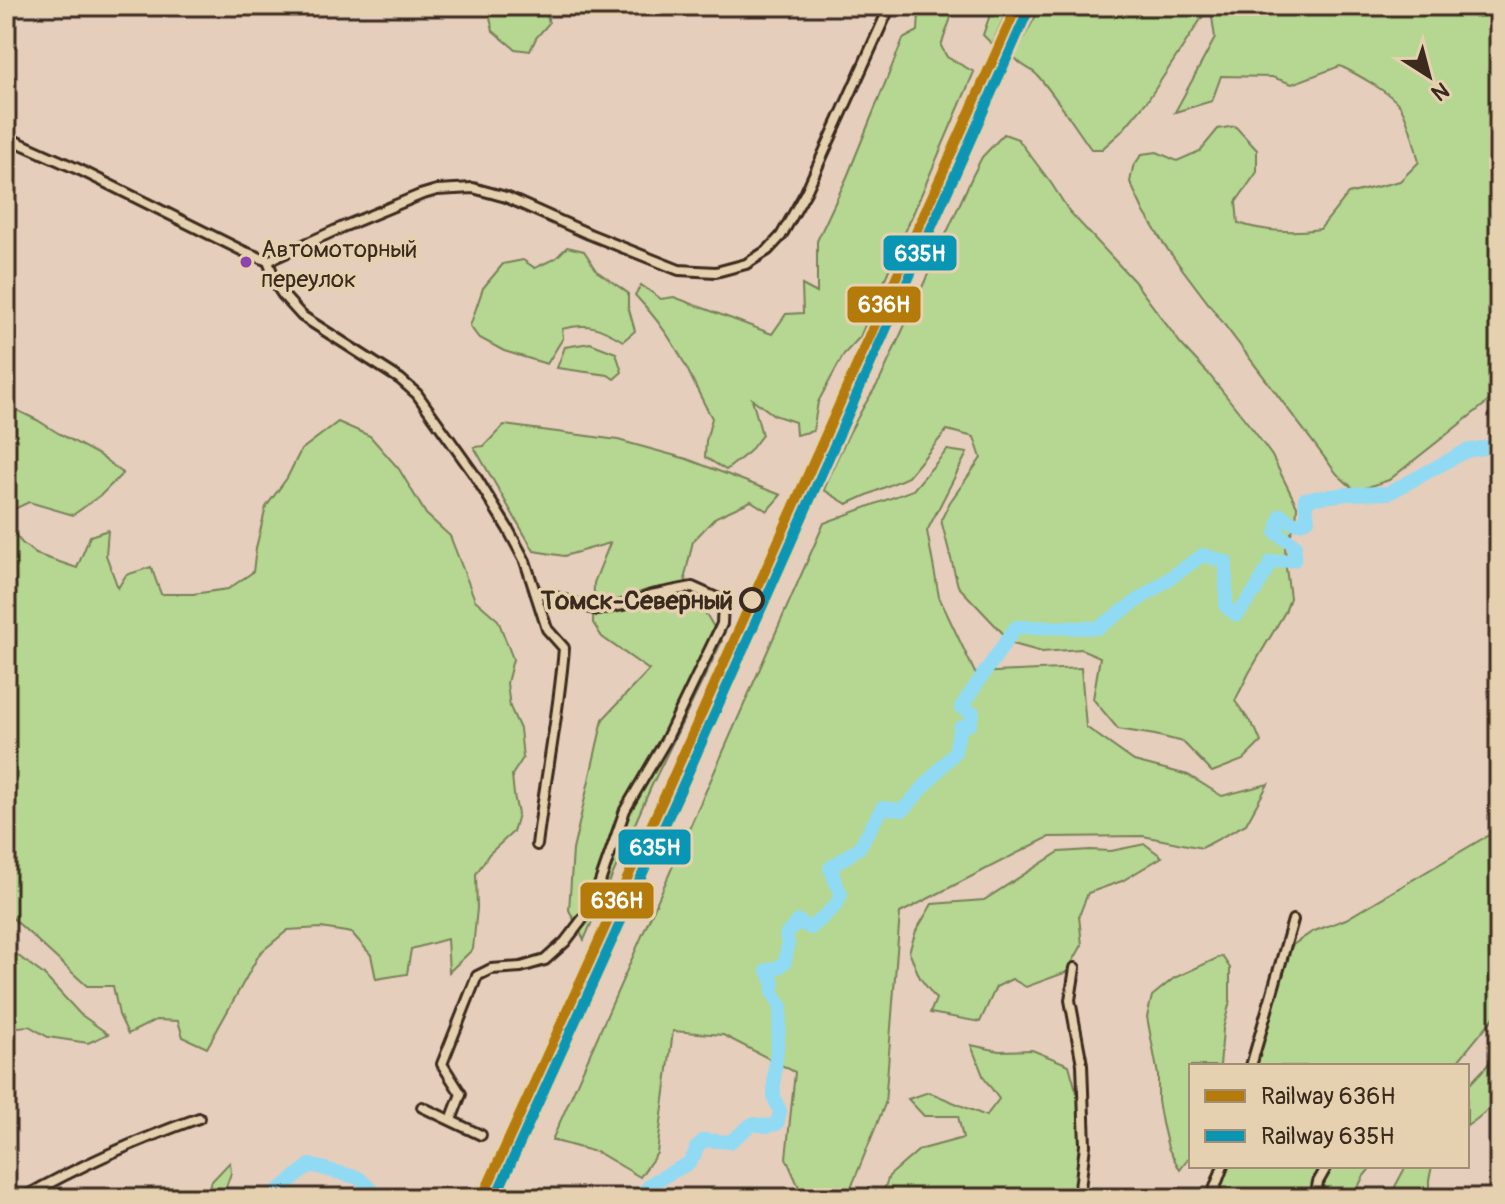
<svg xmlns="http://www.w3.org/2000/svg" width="1505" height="1204" viewBox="0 0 1505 1204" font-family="Pangolin,sans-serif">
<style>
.green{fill:#b5d791;stroke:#788058;stroke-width:2}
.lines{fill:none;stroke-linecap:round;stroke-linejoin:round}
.river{stroke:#91daf3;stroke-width:14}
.minor-casing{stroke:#3b2a1e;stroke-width:14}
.minor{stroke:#e5d0af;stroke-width:8}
.rail-1-casing{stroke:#e5d0af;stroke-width:16}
.rail-2-casing{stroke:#e5d0af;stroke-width:16}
.rail-1{stroke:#b57b0a;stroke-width:10}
.rail-2{stroke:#0996b4;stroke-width:10}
.bus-dot{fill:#8e44ad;stroke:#e5d0af;stroke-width:3}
.stop-dot{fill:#e5d0af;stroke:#3b2a1e;stroke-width:4}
.labels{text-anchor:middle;stroke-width:7;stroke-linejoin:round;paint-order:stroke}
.bus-label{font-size:24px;fill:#3b2a1e;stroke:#e5d0af;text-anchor:start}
.stop-label{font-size:26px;font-weight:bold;fill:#3b2a1e;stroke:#e5d0af;text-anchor:end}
.line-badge{stroke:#e5d0af;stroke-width:3}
.badge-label{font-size:22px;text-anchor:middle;font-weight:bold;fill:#fff}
</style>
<rect width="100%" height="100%" fill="#e6cebd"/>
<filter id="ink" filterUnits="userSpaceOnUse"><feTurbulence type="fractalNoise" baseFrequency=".0125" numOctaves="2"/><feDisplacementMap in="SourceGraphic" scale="16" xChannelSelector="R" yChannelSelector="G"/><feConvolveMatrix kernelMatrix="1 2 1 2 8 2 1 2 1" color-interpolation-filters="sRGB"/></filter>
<g filter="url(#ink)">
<g class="green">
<polygon points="493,6 537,6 546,13 549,23 536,38 530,51 515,49 493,31 489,13"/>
<path d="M 931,6 L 955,6 L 941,46 L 947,57 L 974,72 L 860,337 L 844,354 L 818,402 L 813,431 L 796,435 L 795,422 L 774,415 L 752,399 L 762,435 L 749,452 L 726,470 L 705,457 L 706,441 L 712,418 C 699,396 690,372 677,350 C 665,330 651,312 635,295 L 641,285 L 661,299 L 674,297 L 772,334 L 786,314 L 803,313 L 802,285 L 817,293 L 817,241 L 847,177 L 903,39 L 918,31 L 919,12 L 932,10 Z"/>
<polygon points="993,6 1009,6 992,44 983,35"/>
<path d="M 1041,6 L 1206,6 L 1203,16 L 1148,100 L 1121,132 L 1102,149 L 1091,149 C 1073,124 1057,98 1038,76 C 1030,67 1019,66 1014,56 Z"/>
<path d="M 1218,6 L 1499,6 L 1499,393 L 1389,480 L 1356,491 L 1337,474 L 1165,246 L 1144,212 L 1130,182 L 1133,167 L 1142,154 L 1157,152 L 1177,161 L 1200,151 L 1218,129 L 1235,126 L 1257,150 L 1257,172 L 1236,202 L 1238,223 C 1265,232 1292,233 1320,229 L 1348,194 L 1400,181 L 1419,162 C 1415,146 1409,119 1400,106 C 1391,93 1355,73 1340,66 L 1292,84 L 1272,77 L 1221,76 L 1212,101 L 1175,112 L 1215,38 L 1212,17 Z"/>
<path d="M 1004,134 L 1018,139 L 1051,183 L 1069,211 L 1134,281 L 1181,344 L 1207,372 L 1254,431 L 1272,456 L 1297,506 L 1296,524 L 1285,544 L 1286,568 L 1290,598 L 1285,612 L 1249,673 L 1235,701 L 1256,730 L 1261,742 L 1243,760 L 1212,772 L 1183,742 L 1155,735 L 1118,729 L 1093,699 L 1100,657 L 1081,649 L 1042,652 L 1013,644 L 958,586 L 941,520 L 950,502 L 981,458 L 974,437 L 947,430 L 908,477 L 847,504 L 824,490 C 839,451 857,415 880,380 L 972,177 L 982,157 Z"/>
<path d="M 567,247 L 584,251 L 598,272 L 628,293 L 628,306 L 635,331 L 623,341 C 599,327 589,322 562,329 L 563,338 L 547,364 L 504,351 L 478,337 L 470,326 L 483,288 L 503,264 L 523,260 L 535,268 L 556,258 Z"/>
<polygon points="590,343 616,353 622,372 614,379 608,375 557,368 565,347"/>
<polygon points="6,405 37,420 58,433 99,455 123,473 102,494 73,515 29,502 6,513"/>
<polygon points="338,422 370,436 399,469 426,514 450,536 475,600 498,620 513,659 507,683 510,707 520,729 523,758 512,775 514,795 518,814 513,832 489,854 476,874 477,908 473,949 449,972 447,939 411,949 407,974 376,979 371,955 352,933 321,928 288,930 260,953 207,1048 183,1037 178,1021 156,1020 128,1034 119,1015 113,986 87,986 6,912 6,524 22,543 36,554 77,568 90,536 108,530 106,555 118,588 126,575 151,567 161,594 193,594 228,589 253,572 256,548 266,507 287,478 301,450"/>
<polygon points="504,425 618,440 687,459 781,495 767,511 751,501 716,517 693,541 685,576 688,592 708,617 722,641 651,787 584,940 569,910 573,850 603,719 649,670 602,637 593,623 594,583 610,543 564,556 534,551 474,447 484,446"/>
<polygon points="947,450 967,453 927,531 939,597 975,673 1081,668 1086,727 1134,761 1188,775 1222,796 1268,784 1246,824 1202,848 1143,836 1049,837 900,913 885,1104 847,1198 801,1192 786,1158 795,1072 723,1035 673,1031 657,1153 640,1177 599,1153 552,1140 824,523 913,490"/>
<polygon points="1499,829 1499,1011 1454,1066 1245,1066 1281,953 1312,932 1346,919"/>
<polygon points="1145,844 1162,857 1122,881 1088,893 1079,916 1082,945 1067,972 1026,987 1012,979 996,987 980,1022 930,1013 936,999 920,978 909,952 916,931 932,904 984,900 1059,852 1090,850 1111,851"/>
<polygon points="6,947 43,974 80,1014 108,1034 88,1043 48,1037 29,1026 6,1028"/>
<polygon points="1222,956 1230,968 1230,1001 1223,1029 1220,1066 1191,1066 1191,1155 1180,1170 1168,1148 1162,1123 1158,1101 1158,1075 1147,1017 1152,996 1174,978"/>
<polygon points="971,1045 999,1051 1032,1050 1069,1065 1080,1105 1088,1161 1075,1198 881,1198 889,1176 919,1150 963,1138 958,1116 924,1116 908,1099 929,1092 986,1116 999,1099 984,1078"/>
<path d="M 1499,1049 C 1499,1093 1505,1100 1467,1126 L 1467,1087 L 1485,1068 Z"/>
<polygon points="230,1162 231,1173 222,1198 201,1198 207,1192 212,1181"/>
<polygon points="1217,1166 1372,1166 1363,1177 1353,1198 1228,1198 1220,1187"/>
<polygon points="1406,1166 1432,1166 1429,1180 1429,1198 1389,1198"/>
</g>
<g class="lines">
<g class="river">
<polyline points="269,1198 310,1165 359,1178 380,1198"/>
<path d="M 638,1198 L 652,1183 L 689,1163 L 695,1154 L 696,1148 L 704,1140 L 730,1142 L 752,1124 L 768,1126 L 777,1124 L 780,1111 L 774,1098 L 774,1080 L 781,1007 L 773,992 L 773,981 L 767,970 L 779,967 L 785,962 L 788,943 L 786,935 L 798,921 L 811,928 L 836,905 L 841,895 L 830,868 L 859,848 L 882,808 L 903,810 L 955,752 L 960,728 L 970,724 L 973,713 L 961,707 L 1016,627 L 1098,628 L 1203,555 L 1226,562 L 1226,607 L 1237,615 L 1256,589 L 1271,562 L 1294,560 L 1295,545 L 1276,533 L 1281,515 C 1290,522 1296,526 1308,520 L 1305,499 L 1348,494 L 1389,493 L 1466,451 L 1499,445"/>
</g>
<g class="minor-casing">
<g id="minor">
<polyline points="6,137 80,170 243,251 268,261"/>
<polyline points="268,261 345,226 420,195 437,190 473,188 506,197 589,234 679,270 716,272 746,264 768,250 781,236 806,192 890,6"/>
<path d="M 268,261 L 277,286 L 283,295 L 302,316 L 400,379 L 417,394 L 474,474 L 508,529 L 525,561 L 547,629 L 564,648 C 559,714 545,779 537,845"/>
<polyline points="1075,968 1070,1000 1082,1064 1085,1145 1079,1198"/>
<polyline points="1251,1066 1293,920"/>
<polyline points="422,1107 481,1135"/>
<polyline points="451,1120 461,1094 442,1064 477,976 491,969 521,967 545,960 565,942 591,908 625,810 666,740 722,624 723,601 692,587 651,595 623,605 598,610 535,591"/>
<path d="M 22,1198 C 79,1166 137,1140 199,1118"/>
<polyline points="1211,1198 1223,1166"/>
<polyline points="1315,1198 1318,1182 1327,1166"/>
</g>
</g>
<use href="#minor" class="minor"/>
<g class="rail-1-casing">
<polyline id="rail-1" points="482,1198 666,793 1017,6"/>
</g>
<g class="rail-2-casing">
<polyline id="rail-2" points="495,1198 677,798 1028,11"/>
</g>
<use href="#rail-1" class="rail-1"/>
<use href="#rail-2" class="rail-2"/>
</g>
</g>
<circle class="bus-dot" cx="246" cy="262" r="7"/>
<circle class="stop-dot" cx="752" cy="600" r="11"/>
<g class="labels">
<g class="bus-label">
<text x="261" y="257">Автомоторный<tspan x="261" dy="30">переулок</tspan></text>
</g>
<g class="stop-label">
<text x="733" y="609">Томск-Северный</text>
</g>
</g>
<g class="line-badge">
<rect x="882" y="234" width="76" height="38" rx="8" fill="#0996b4"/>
<rect x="846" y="285" width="76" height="39" rx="8" fill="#b57b0a"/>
<rect x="617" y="828" width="75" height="38" rx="8" fill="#0996b4"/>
<rect x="579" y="881" width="76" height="39" rx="8" fill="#b57b0a"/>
</g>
<g class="badge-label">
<text x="920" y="261">635Н</text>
<text x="884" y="312">636Н</text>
<text x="655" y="855">635Н</text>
<text x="617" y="908">636Н</text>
</g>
<rect width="1505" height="1204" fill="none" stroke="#e5d0af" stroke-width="32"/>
<rect x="16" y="16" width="1473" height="1172" fill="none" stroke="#3b2a1e" stroke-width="3" filter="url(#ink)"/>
<rect x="1189" y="1064" width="280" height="104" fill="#e5d0af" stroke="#a18e75" stroke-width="2"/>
<rect x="1205" y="1090" width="40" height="12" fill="#b57b0a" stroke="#a18e75" stroke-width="2"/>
<text x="1261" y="1104" font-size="24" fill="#3b2a1e">Railway 636Н</text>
<rect x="1205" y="1130" width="40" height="12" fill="#0996b4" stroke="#a18e75" stroke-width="2"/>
<text x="1261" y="1144" font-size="24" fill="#3b2a1e">Railway 635Н</text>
<g transform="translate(1429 76) rotate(144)" stroke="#e5d0af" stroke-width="6" paint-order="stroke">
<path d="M0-6L14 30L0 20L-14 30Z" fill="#3b2a1e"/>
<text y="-12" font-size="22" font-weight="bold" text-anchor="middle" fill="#3b2a1e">N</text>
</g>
</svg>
